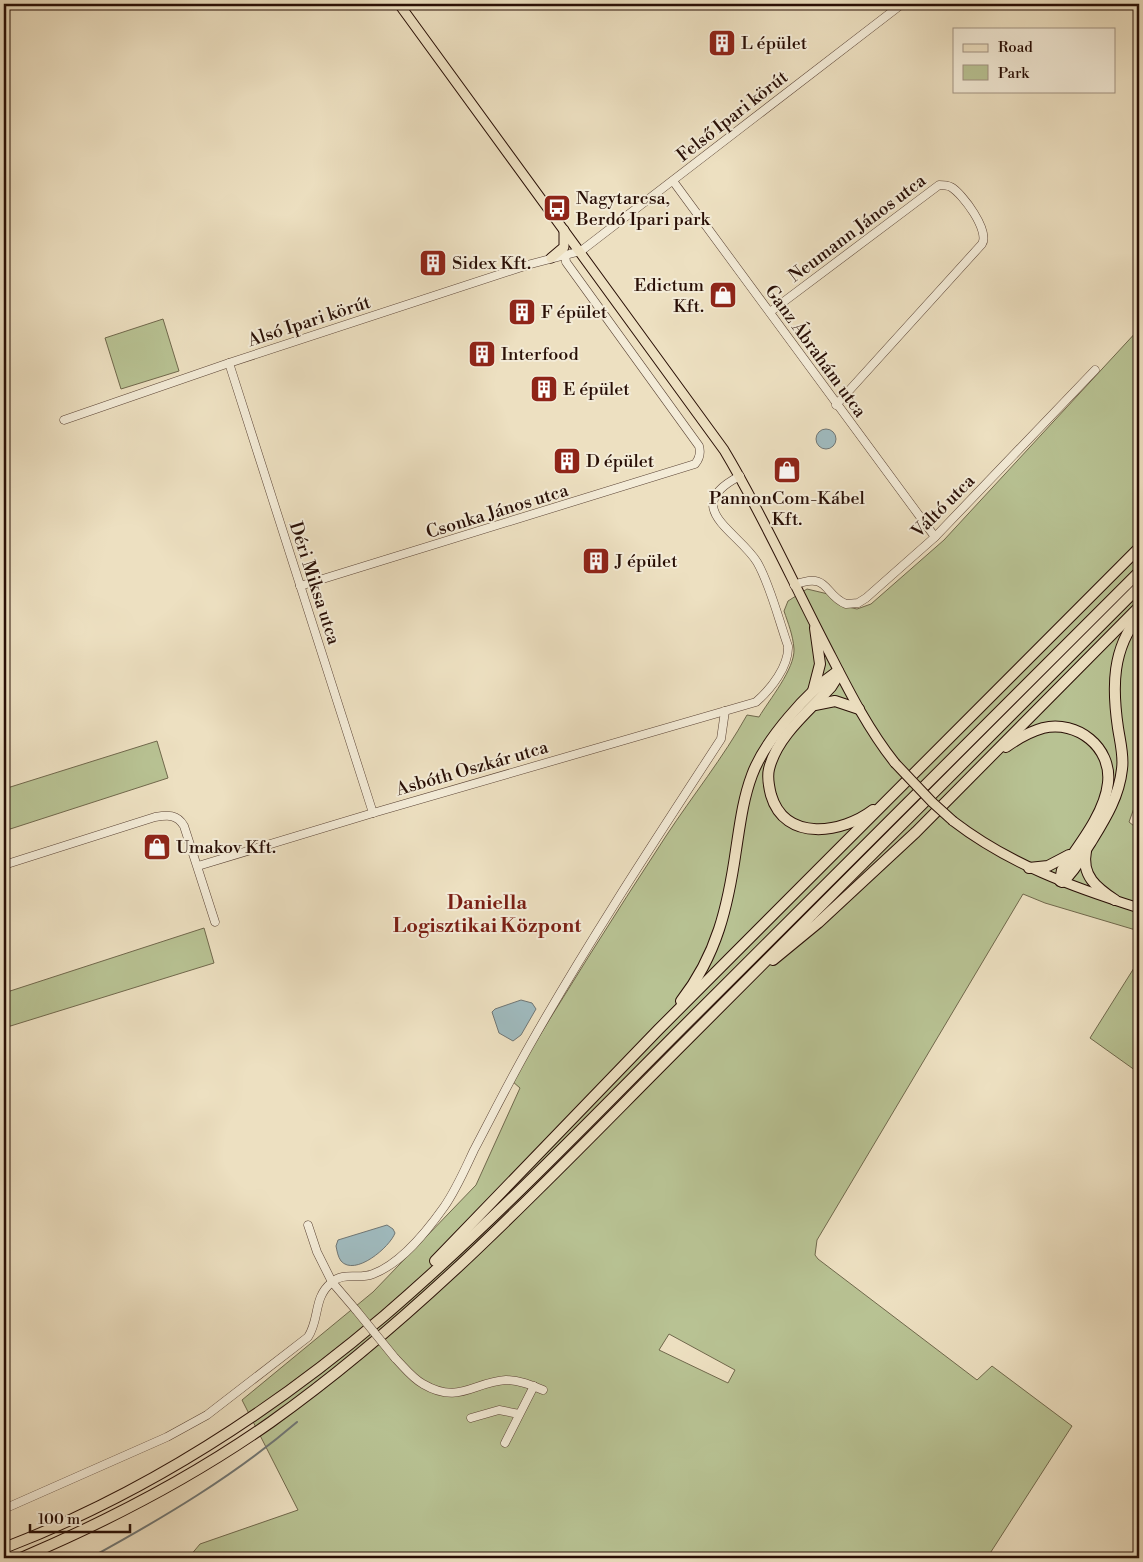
<svg xmlns="http://www.w3.org/2000/svg" width="1143" height="1562" viewBox="0 0 1143 1562" font-family="'Libre Bodoni',serif">
<style>
.green{fill:#b8c293;stroke:#70684c;fill-rule:evenodd}
.water{fill:#9fbabe;stroke:#707674}
.lines{fill:none;stroke-linecap:round;stroke-linejoin:round}
.stream{stroke:#707674;stroke-width:2}
.minor-casing{stroke:#5a4335;stroke-width:9}
.major-casing{stroke:#290f06;stroke-width:11}
.highway-casing{stroke:#290f06;stroke-width:12}
.minor{stroke:#f3ebd7;stroke-width:8}
.major{stroke:#ede0c1;stroke-width:9}
.highway{stroke:#ede0c1;stroke-width:10}
.minor-bridge-casing{stroke:#5a4335;stroke-width:9;stroke-linecap:butt}
.major-bridge-casing{stroke:#290f06;stroke-width:11;stroke-linecap:butt}
.minor-bridge{stroke:#f3ebd7;stroke-width:8}
.major-bridge{stroke:#ede0c1;stroke-width:9}
.labels{text-anchor:middle;stroke-width:4;stroke-linejoin:round;paint-order:stroke}
.poi-label{font-size:18px;fill:#290f06;stroke:#f3ebd7;text-anchor:start}
.street-label{font-size:18px;fill:#290f06;stroke:#f3ebd7}
.quarter-label{font-size:20px;font-weight:bold;fill:#7a1f14;stroke:#f3ebd7}
</style>
<rect width="100%" height="100%" fill="#ede0c1"/>
<filter id="stains"><feTurbulence type="fractalNoise" baseFrequency=".004" numOctaves="4"/><feColorMatrix values="0 0 0 0 .2 0 0 0 0 .09 0 0 0 0 .02 0 0 0 .5 -.17"/></filter>
<radialGradient id="worn" r=".72"><stop offset=".6" stop-color="#630" stop-opacity="0"/><stop offset="1" stop-color="#630" stop-opacity=".3"/></radialGradient>
<g class="green">
<polygon points="163,319 179,371 121,389 105,338"/>
<path d="M 1139,329 L 1139,794 L 1129,822 L 1139,830 L 1139,931 L 1045,903 L 1023,894 L 817,1240 L 815,1255 L 818,1259 L 977,1380 L 992,1366 L 1072,1426 L 987,1558 L 197,1558 L 190,1556 L 200,1544 L 298,1510 L 242,1400 L 373,1292 L 476,1185 L 520,1088 L 512,1081 C 562,998 613,917 666,836 C 693,795 723,758 747,715 L 759,717 C 769,700 795,669 794,649 C 793,635 788,623 784,611 L 788,601 L 807,589 L 828,594 L 839,605 L 857,609 L 871,604 L 944,540 ZM 669,1334 L 735,1370 L 728,1383 L 659,1350 Z"/>
<polygon points="157,741 168,778 4,831 4,789"/>
<polygon points="204,928 214,963 4,1028 4,993"/>
<polygon points="1139,960 1139,1073 1090,1038"/>
</g>
<g class="water">
<circle cx="826" cy="439" r="10"/>
<polygon points="521,1000 532,1003 536,1009 521,1035 513,1041 499,1033 492,1012 495,1009"/>
<path d="M 387,1225 L 393,1229 L 395,1233 C 390,1247 355,1277 341,1261 C 338,1257 337,1251 336,1246 L 338,1240 Z"/>
</g>
<g class="lines">
<path class="stream" d="M 90,1558 C 163,1518 234,1476 297,1422"/>
<g class="minor-casing">
<g id="minor">
<polyline points="673,181 935,537"/>
<path d="M 770,312 L 939,185 C 943,185 947,185 951,187 C 963,194 990,231 982,244 L 836,405"/>
<polyline points="229,363 373,813"/>
<polyline points="64,420 229,363 531,264 581,251 902,4"/>
<path d="M 794,585 C 830,571 823,595 846,604 L 858,603 L 866,598 L 935,537 L 1095,370"/>
<path d="M 300,586 L 695,464 C 700,458 701,453 699,446 L 566,262 L 565,254"/>
<path d="M 4,865 L 155,817 C 168,815 177,814 184,826 L 215,922"/>
<path d="M 198,866 L 373,813 L 756,702 C 771,689 789,666 788,646 C 779,621 770,584 757,562 C 738,531 679,507 740,476"/>
<polyline points="308,1225 317,1252 332,1282 356,1310"/>
<path d="M 395,1358 C 404,1367 412,1378 423,1384 C 459,1405 473,1382 506,1380 C 519,1380 531,1385 543,1390"/>
<polyline points="471,1418 499,1410 519,1414"/>
<polyline points="505,1443 534,1386"/>
<path d="M 4,1509 L 167,1437 L 207,1415 L 308,1337 C 320,1319 313,1298 331,1283 C 344,1271 358,1280 373,1274 C 402,1263 427,1231 444,1207 C 456,1190 465,1169 474,1150 C 493,1114 511,1078 531,1043 C 590,939 656,839 721,739 L 725,711"/>
</g>
</g>
<g class="major-casing">
<g id="major">
<path d="M 399,4 L 724,450 C 763,515 794,585 829,652 C 849,691 868,729 895,763"/>
<polyline points="551,258 564,247 564,230"/>
<path d="M 953,821 C 1009,864 1072,887 1139,908"/>
</g>
</g>
<g class="highway-casing">
<g id="highway">
<path d="M 838,672 L 836,679 L 831,687 C 809,711 777,736 769,769 C 767,777 769,787 771,795 C 785,843 843,833 873,810"/>
<polyline points="813,691 820,664 815,628"/>
<polyline points="815,705 835,701 859,709"/>
<path d="M 1006,747 C 1017,739 1029,732 1043,728 C 1077,720 1112,747 1108,783 C 1105,813 1079,845 1062,870 L 1060,881"/>
<path d="M 1086,851 C 1081,876 1097,888 1115,900"/>
<polyline points="1029,868 1048,866 1069,855"/>
<path d="M 1062,882 C 1075,872 1082,855 1091,842 C 1105,819 1119,797 1122,769 C 1124,756 1120,741 1118,728 C 1112,687 1112,649 1139,616"/>
<polyline points="773,960 818,923 916,832 1139,607"/>
<path d="M 681,1001 C 717,955 728,906 736,850 C 740,824 743,799 752,775 C 765,740 807,692 838,671"/>
<polyline points="435,1261 658,1030 1139,548"/>
<path d="M 4,1548 C 142,1495 271,1412 384,1316 C 491,1224 589,1121 689,1021 C 839,871 989,722 1139,572"/>
<path d="M 21,1558 C 108,1521 193,1477 271,1422 C 424,1313 552,1175 684,1043 C 836,891 987,738 1139,587"/>
</g>
</g>
<use href="#minor" class="minor"/>
<use href="#major" class="major"/>
<use href="#highway" class="highway"/>
<g class="minor-bridge-casing">
<polyline id="minor-bridge" points="356,1310 395,1358"/>
</g>
<g class="major-bridge-casing">
<polyline id="major-bridge" points="895,763 932,802 953,821"/>
</g>
<use href="#minor-bridge" class="minor-bridge"/>
<use href="#major-bridge" class="major-bridge"/>
</g>
<defs>
<g id="building-square" transform="scale(1.4375)"><rect x="-9" y="-9" width="18" height="18" rx="4" fill="#8f2418" stroke="#f3ebd7"/><path d="M-4-6H4V6H1V3H-1V6H-4ZM-2.5-4.3h1.7v1.8h-1.7ZM.8-4.3h1.7v1.8H.8ZM-2.5-1h1.7V.8h-1.7ZM.8-1h1.7V.8H.8Z" fill="#fff"/></g>
<g id="bus-square" transform="scale(1.4375)"><rect x="-9" y="-9" width="18" height="18" rx="4" fill="#8f2418" stroke="#f3ebd7"/><path d="M-5-6H5V4H4V6H2V4H-2V6H-4V4H-5ZM-3.5-4V0h7V-4ZM-3.5 1.2v1.5H-2V1.2ZM2 1.2v1.5H3.5V1.2Z" fill="#fff"/></g>
<g id="shop-square" transform="scale(1.4375)"><rect x="-9" y="-9" width="18" height="18" rx="4" fill="#8f2418" stroke="#f3ebd7"/><path d="M-5-2.5h2.3a2.7 3.5 0 0 1 5.4 0H5L5.5 6h-11ZM-1.5-2.5h3a1.5 2.3 0 0 0-3 0Z" fill="#fff"/></g>
</defs>
<g fill-rule="evenodd">
<use href="#building-square" x="722" y="43"/>
<use href="#bus-square" x="557" y="208"/>
<use href="#building-square" x="433" y="263"/>
<use href="#shop-square" x="723" y="295"/>
<use href="#building-square" x="522" y="312"/>
<use href="#building-square" x="482" y="354"/>
<use href="#building-square" x="544" y="389"/>
<use href="#building-square" x="567" y="461"/>
<use href="#shop-square" x="787" y="470"/>
<use href="#building-square" x="596" y="561"/>
<use href="#shop-square" x="157" y="847"/>
</g>
<g class="labels">
<g class="poi-label">
<text x="741" y="49">L épület</text>
<text x="576" y="204">Nagytarcsa,<tspan x="576" dy="21">Berdó Ipari park</tspan></text>
<text x="452" y="269">Sidex Kft.</text>
<text x="704" y="291" text-anchor="end">Edictum<tspan x="704" dy="21">Kft.</tspan></text>
<text x="541" y="318">F épület</text>
<text x="501" y="360">Interfood</text>
<text x="563" y="395">E épület</text>
<text x="586" y="467">D épület</text>
<text x="787" y="504" text-anchor="middle">PannonCom-Kábel<tspan x="787" dy="21">Kft.</tspan></text>
<text x="615" y="567">J épület</text>
<text x="176" y="853">Umakov Kft.</text>
</g>
<g class="street-label">
<text transform="translate(732 116) rotate(-38)" y="6">Felső Ipari körút</text>
<text transform="translate(857 228) rotate(-37)" y="6">Neumann János utca</text>
<text transform="translate(309 321) rotate(-18)" y="6">Alsó Ipari körút</text>
<text transform="translate(816 351) rotate(54)" y="6">Ganz Ábrahám utca</text>
<text transform="translate(943 506) rotate(-45)" y="6">Váltó utca</text>
<text transform="translate(497 511) rotate(-17)" y="6">Csonka János utca</text>
<text transform="translate(315 583) rotate(72)" y="6">Déri Miksa utca</text>
<text transform="translate(472 768) rotate(-16)" y="6">Asbóth Oszkár utca</text>
</g>
<g class="quarter-label">
<text x="487" y="909">Daniella<tspan x="487" dy="23">Logisztikai Központ</tspan></text>
</g>
</g>
<rect width="1143" height="1562" fill="none" stroke="#ede0c1" stroke-width="20"/>
<rect x="5" y="5" width="1133" height="1552" fill="none" stroke="#290f06" stroke-width="2.5"/>
<rect x="10" y="10" width="1123" height="1542" fill="none" stroke="#290f06"/>
<rect x="953" y="28" width="162" height="65" fill="#f3ebd7" stroke="#a29383"/>
<rect x="963" y="44" width="25" height="8" fill="#ede0c1" stroke="#a29383"/>
<text x="998" y="52" font-size="15" fill="#290f06">Road</text>
<rect x="963" y="65" width="25" height="15" fill="#b8c293" stroke="#a29383"/>
<text x="998" y="78" font-size="15" fill="#290f06">Park</text>
<path d="M30 1524v8h100v-8" fill="none" stroke="#290f06" stroke-width="2.5"/>
<text x="38" y="1524" font-size="15" fill="#290f06" stroke="#f3ebd7" stroke-width="4" paint-order="stroke">100 m</text>
<rect width="100%" height="100%" filter="url(#stains)"/>
<rect width="100%" height="100%" fill="url(#worn)"/>
</svg>
